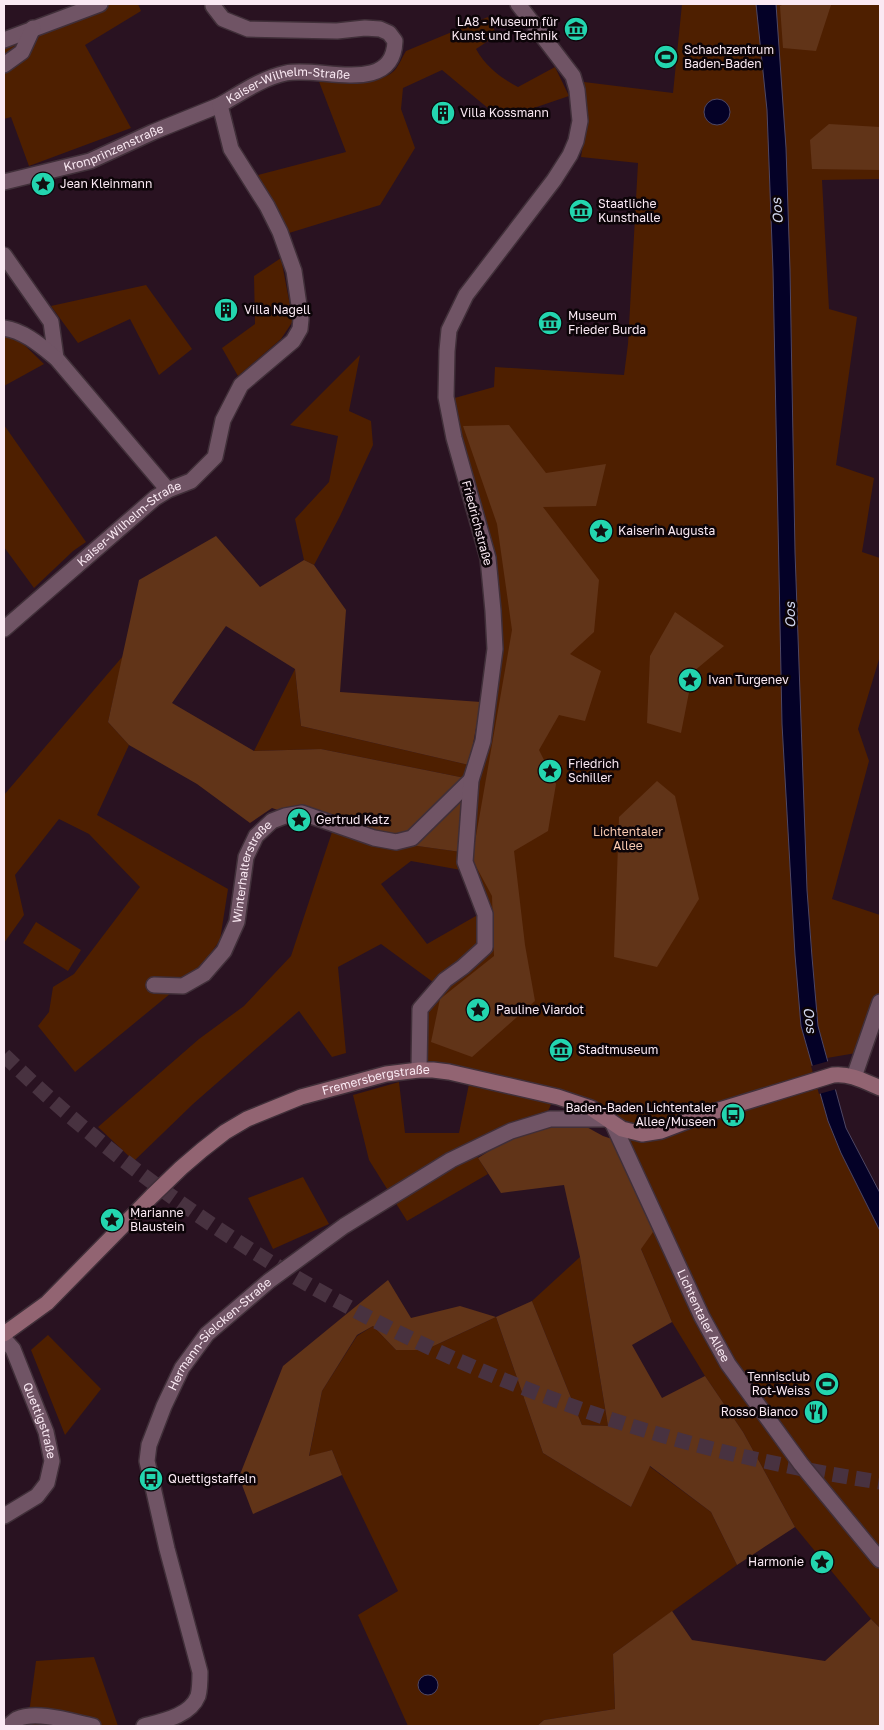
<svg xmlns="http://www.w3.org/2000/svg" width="884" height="1730" viewBox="0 0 884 1730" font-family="'Golos Text',sans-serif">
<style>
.green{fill:#4e1f00}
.forest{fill:#613418}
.water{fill:#040127;stroke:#4e4764}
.pier{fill:#291221}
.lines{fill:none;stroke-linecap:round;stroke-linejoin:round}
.primary-tunnel{stroke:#483240;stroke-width:15;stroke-dasharray:15 8;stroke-linecap:butt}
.minor-casing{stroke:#402f39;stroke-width:18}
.secondary-casing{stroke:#402f39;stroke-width:18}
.minor{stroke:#705465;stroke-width:15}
.secondary{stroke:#926472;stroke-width:15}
.labels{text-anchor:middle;stroke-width:5;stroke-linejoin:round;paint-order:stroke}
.poi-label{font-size:12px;fill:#fae9f3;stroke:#0c0408;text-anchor:start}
.street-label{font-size:12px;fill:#fae9f3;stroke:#0c0408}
.park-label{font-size:12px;fill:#f9cab0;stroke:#0c0408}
.water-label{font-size:14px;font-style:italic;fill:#d1d6ed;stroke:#0c0408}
</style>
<rect width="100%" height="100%" fill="#291221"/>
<g class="green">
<polygon points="111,4 138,4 141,11 85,45 131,128 29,166 11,117 4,119 4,45"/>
<polygon points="682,4 880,4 880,179 822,180 829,309 857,317 836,465 874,478 862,552 880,558 880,656 858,729 869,761 832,899 880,915 880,1002 862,1052 827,1058 818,1026 807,890 795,552 790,270 773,270 782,724 801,1026 828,1121 841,1153 880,1231 880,1628 871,1619 795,1527 743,1432 705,1376 672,1322 641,1249 613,1124 591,1108 419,1070 420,1009 485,947 485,914 465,862 493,611 451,399 494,387 495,367 624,375 628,344 638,163 581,157 587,120 584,82 673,93"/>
<path d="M 488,17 L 497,35 L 476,49 C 486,67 501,78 518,87 L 555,67 L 569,96 L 501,119 L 442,70 L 403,88 L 401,109 L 415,148 L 380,205 L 289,233 L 258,175 L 346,152 L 318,79 C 339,80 378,86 394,71 C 399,66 402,57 406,51 Z"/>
<polygon points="281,258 293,321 281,339 238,376 222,348 255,324 254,276"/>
<polygon points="146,285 192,349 159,375 130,319 78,343 51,306"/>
<polygon points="4,334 13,334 44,364 4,386"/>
<polygon points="360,355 349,411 371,421 373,445 340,516 314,565 304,560 295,519 329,482 338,436 290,425"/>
<polygon points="4,425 86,542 73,551 34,588 4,547"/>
<polygon points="123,656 108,722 129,745 97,815 228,889 220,940 199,970 75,1072 38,1026 49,1012 53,987 74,974 140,887 89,834 59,819 15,875 24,915 4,943 4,795"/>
<polygon points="295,669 301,726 469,765 465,778 321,749 254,751"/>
<polygon points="333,829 375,840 461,852 461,870 411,861 381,884 427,944 481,913 483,946 437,985 381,944 338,967 346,1053 332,1057 299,1011 193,1104 134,1161 98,1127 199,1039 244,1006 291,956"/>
<polygon points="36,922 81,950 68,971 23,943"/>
<polygon points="399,1082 405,1133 459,1133 469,1084 553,1100 546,1116 471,1146 488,1174 407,1221 369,1160 353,1095"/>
<polygon points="303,1177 329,1224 273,1249 248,1198"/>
<polygon points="580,1257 608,1426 582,1425 532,1301"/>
<polygon points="496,1317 543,1453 631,1507 649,1466 711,1512 737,1565 613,1654 615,1709 544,1720 537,1726 408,1726 358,1615 398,1591 342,1475 332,1450 309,1457 322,1391 357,1336 373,1326 396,1350 425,1350"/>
<polygon points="48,1335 101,1389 65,1435 31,1350"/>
<polygon points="94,1657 118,1726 15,1726 30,1706 36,1661"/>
</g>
<g class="forest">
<polygon points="784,4 834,4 831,5 816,51 783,48 780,6"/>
<polygon points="829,124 880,127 880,170 812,169 810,140"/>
<polygon points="509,425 546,473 606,464 596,506 543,507 599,580 594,632 570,654 601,671 585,721 559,715 539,750 556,784 548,831 514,851 525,945 535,1001 472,1057 431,1042 440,999 494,956 492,896 472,859 512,630 497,524 463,426"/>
<polygon points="216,536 260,587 304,560 314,565 346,610 340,692 481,702 469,765 301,726 295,669 226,626 172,703 254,751 321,749 465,778 461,852 374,840 333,829 272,808 250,823 197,784 129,745 108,722 139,580"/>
<polygon points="675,612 724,646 693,672 681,733 647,723 650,656"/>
<polygon points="657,781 675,796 699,899 657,967 614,957 619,817"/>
<polygon points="549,1125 583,1125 603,1136 621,1142 658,1225 641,1249 672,1322 632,1345 662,1398 705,1376 743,1432 795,1527 737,1565 711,1512 650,1466 631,1507 543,1453 496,1317 425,1350 396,1350 373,1326 357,1335 322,1391 309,1456 332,1450 342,1475 253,1514 239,1477 283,1366 388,1280 411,1318 460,1306 496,1317 532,1301 582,1425 608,1426 580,1257 564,1185 501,1193 478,1158 513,1136"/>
<polygon points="672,1611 692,1640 825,1661 871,1619 880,1628 880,1726 537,1726 544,1720 615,1709 613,1654"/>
</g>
<g class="water">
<polygon points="756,4 776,4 786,148 790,270 795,552 807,890 812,957 818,1026 846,1128 880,1193 880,1231 841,1153 828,1121 801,1026 795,955 782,724 773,270 767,110"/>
<circle cx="717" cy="112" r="13"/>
<circle cx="428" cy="1685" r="10"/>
</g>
<polygon class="pier" points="829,1061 837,1089 819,1094 811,1066"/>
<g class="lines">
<path class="primary-tunnel" d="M 4,1055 C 184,1233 419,1364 661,1435 C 733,1456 806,1471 880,1482"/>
<g class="minor-casing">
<g id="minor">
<polyline points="4,40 100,4"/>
<polyline points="4,65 22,52 33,28"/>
<path id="s1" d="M 4,182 L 90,161 L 153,132 L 220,105"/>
<polyline points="4,255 51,322 56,358 168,490"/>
<path d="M 4,328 C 24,331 40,345 56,358"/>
<path id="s2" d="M 4,629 L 155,498 L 168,490 L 191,481 L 215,457 L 223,420 L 241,385 L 293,341 L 300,329 L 301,319 L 294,271 L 280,232 L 267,206 L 231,149 L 220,105 C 241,93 262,78 286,73 C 321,66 393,96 395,41 L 389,33 L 380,29 L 365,28 L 337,31 L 248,29 L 223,19 L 213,6 L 213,4"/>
<path id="s3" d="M 154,985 L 183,986 L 204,974 L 224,951 L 237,922 L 246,857 L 256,836 L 272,821 L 285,816 L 302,813 L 374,838 L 396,842 L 412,838 L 471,780"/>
<polyline points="419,1070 420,1009 445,980 463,967 485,947 485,914 465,862 471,780 483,741 495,649 493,611 488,558 454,438 446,397 447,351 449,330 466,295 554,180 570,155 576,141 580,121 577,90 573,76 518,4"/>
<polyline points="854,1077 880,1002"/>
<path id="s4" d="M 613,1124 L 702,1317 L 728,1364 L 801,1464 L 880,1560"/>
<path id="s5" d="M 4,1339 L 13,1349 L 46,1432 L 52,1461 L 47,1483 L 37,1496 L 4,1516"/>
<path d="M 8,1726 C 11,1724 14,1721 17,1719 C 37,1710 73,1722 93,1726"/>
<path id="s6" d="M 144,1726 C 163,1721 190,1716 198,1696 C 200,1689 200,1679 200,1672 L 167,1549 L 147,1461 L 149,1445 L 164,1406 L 182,1368 L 207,1334 L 269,1281 L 344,1226 L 451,1160 L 511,1131 L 550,1119 L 606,1119"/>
</g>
</g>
<g class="secondary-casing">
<g id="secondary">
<path id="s7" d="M 4,1334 L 47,1303 L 152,1196 L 181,1168 L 202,1150 L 225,1132 L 247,1119 L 301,1097 L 386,1074 L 419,1070 L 433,1070 L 449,1072 L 558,1097 L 591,1108 L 622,1129 L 642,1134 L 661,1131 L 703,1115 L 833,1075 C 850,1073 864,1081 880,1088"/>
</g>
</g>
<use href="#minor" class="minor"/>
<use href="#secondary" class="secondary"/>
</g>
<defs>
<g id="museum-disc" transform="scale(1.25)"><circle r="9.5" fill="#23d5af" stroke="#0c0408"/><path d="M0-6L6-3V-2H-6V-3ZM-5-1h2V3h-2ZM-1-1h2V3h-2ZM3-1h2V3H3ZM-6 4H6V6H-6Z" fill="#111"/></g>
<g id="stadium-disc" transform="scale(1.25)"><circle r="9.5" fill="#23d5af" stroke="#0c0408"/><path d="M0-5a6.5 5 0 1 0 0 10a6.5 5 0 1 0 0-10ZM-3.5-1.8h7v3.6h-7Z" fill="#111"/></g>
<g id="building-disc" transform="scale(1.25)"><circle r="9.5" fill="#23d5af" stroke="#0c0408"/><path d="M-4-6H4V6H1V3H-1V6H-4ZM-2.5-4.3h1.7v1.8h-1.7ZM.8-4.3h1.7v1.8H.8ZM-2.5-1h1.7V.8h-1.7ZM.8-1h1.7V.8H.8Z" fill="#111"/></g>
<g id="sight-disc" transform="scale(1.25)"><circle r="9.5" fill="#23d5af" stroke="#0c0408"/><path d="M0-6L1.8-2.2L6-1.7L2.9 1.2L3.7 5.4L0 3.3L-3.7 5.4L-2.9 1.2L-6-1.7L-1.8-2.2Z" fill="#111"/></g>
<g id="bus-disc" transform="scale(1.25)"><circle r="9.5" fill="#23d5af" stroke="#0c0408"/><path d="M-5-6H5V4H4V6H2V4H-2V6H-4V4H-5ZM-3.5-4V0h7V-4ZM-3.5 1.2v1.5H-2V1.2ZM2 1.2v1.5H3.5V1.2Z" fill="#111"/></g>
<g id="restaurant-disc" transform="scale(1.25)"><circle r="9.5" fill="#23d5af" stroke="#0c0408"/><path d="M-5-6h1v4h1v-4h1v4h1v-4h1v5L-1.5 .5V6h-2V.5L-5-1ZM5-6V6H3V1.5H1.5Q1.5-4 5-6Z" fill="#111"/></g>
</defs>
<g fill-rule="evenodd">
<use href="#museum-disc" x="576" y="29"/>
<use href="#stadium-disc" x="666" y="57"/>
<use href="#building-disc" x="443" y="113"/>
<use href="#sight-disc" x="43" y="184"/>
<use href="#museum-disc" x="581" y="211"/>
<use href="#building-disc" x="226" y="310"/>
<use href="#museum-disc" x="550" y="323"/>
<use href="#sight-disc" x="601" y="531"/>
<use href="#sight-disc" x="690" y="680"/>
<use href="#sight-disc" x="550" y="771"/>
<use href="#sight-disc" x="299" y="820"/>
<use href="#sight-disc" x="478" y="1010"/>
<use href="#museum-disc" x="561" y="1050"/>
<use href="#bus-disc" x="733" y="1115"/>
<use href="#sight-disc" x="112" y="1220"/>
<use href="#stadium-disc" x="827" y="1384"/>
<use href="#restaurant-disc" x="816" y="1412"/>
<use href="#bus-disc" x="151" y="1479"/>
<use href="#sight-disc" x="822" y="1562"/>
</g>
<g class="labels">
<g class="poi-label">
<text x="558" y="26" text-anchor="end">LA8 - Museum für<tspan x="558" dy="14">Kunst und Technik</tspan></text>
<text x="684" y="54">Schachzentrum<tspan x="684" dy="14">Baden-Baden</tspan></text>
<text x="460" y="117">Villa Kossmann</text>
<text x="60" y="188">Jean Kleinmann</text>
<text x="598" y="208">Staatliche<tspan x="598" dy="14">Kunsthalle</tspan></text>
<text x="244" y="314">Villa Nagell</text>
<text x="568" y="320">Museum<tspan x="568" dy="14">Frieder Burda</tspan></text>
<text x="618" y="535">Kaiserin Augusta</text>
<text x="708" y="684">Ivan Turgenev</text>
<text x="568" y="768">Friedrich<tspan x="568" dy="14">Schiller</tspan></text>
<text x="316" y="824">Gertrud Katz</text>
<text x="496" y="1014">Pauline Viardot</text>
<text x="578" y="1054">Stadtmuseum</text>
<text x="716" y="1112" text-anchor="end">Baden-Baden Lichtentaler<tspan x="716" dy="14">Allee/Museen</tspan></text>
<text x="130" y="1217">Marianne<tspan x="130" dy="14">Blaustein</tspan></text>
<text x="810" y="1381" text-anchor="end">Tennisclub<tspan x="810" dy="14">Rot-Weiss</tspan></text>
<text x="798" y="1416" text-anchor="end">Rosso Bianco</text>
<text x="168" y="1483">Quettigstaffeln</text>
<text x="804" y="1566" text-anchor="end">Harmonie</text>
</g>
<g class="street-label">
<text dy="4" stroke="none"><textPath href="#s2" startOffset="748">Kaiser-Wilhelm-Straße</textPath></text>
<text dy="4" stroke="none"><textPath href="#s1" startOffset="115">Kronprinzenstraße</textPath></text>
<text transform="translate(477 523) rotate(75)" y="4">Friedrichstraße</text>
<text dy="4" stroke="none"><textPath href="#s2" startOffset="164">Kaiser-Wilhelm-Straße</textPath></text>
<text dy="4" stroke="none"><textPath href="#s3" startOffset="169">Winterhalterstraße</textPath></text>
<text dy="4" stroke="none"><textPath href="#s7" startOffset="461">Fremersbergstraße</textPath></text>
<text dy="4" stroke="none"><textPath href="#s4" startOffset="212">Lichtentaler Allee</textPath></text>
<text dy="4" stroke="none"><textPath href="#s6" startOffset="456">Hermann-Sielcken-Straße</textPath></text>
<text dy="4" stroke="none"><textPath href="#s5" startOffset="90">Quettigstraße</textPath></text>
</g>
<g class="park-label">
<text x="628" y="836">Lichtentaler<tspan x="628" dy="14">Allee</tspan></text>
</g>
<g class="water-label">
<text transform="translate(777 211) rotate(-94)" y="5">Oos</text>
<text transform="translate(790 615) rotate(-91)" y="5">Oos</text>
<text transform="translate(810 1020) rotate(82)" y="5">Oos</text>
</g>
</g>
<rect width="884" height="1730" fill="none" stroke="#fae9f3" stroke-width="10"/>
</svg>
